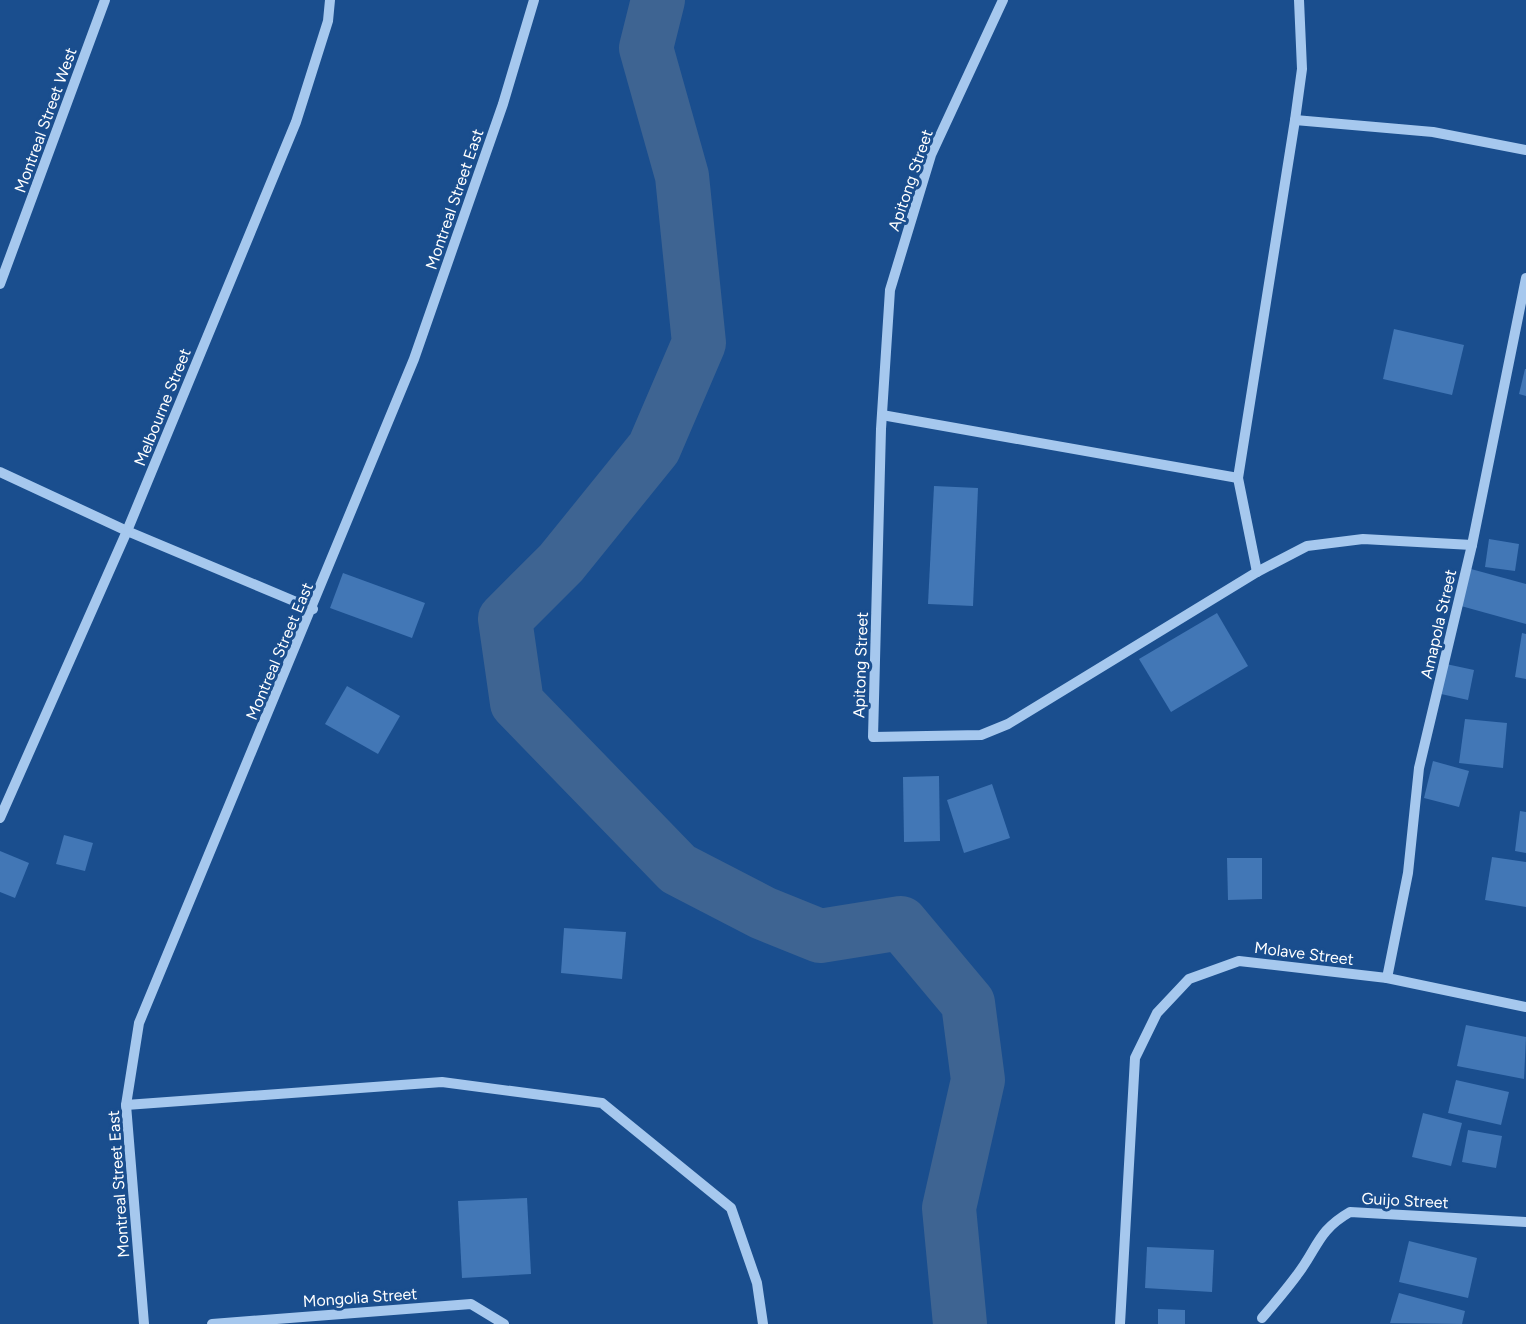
<svg xmlns="http://www.w3.org/2000/svg" width="1526" height="1324" viewBox="0 0 1526 1324" font-family="Figtree,sans-serif">
<style>
.lines{fill:none;stroke-linecap:round;stroke-linejoin:round}
.river{stroke:#3e6492;stroke-width:54}
.building{fill:#4277b6}
.minor{stroke:#a6c8ee;stroke-width:10}
.labels{text-anchor:middle;stroke-width:6;stroke-linejoin:round;paint-order:stroke}
.street-label{font-size:16px;fill:#fff;stroke:#1a4e8e}
</style>
<rect width="100%" height="100%" fill="#1a4e8e"/>
<g class="lines">
<polyline class="river" points="658,0 646,48 682,176 699,343 654,448 561,563 505,619 517,703 678,869 763,913 820,936 901,923 968,1003 978,1080 949,1208 960,1324"/>
</g>
<g class="building">
<polygon points="1394,329 1464,345 1452,395 1383,379"/>
<polygon points="1525,369 1526,369 1526,396 1519,394"/>
<polygon points="934,486 978,488 973,606 928,604"/>
<polygon points="1489,539 1519,544 1515,571 1485,567"/>
<polygon points="1471,569 1526,584 1526,624 1461,606"/>
<polygon points="343,573 425,603 412,638 330,608"/>
<polygon points="1217,613 1248,666 1171,712 1139,659"/>
<polygon points="1522,633 1526,634 1526,679 1515,677"/>
<polygon points="1446,664 1474,670 1468,700 1441,694"/>
<polygon points="347,686 400,716 378,754 325,724"/>
<polygon points="1465,719 1507,723 1503,768 1459,763"/>
<polygon points="1433,761 1469,771 1459,807 1424,798"/>
<polygon points="939,776 940,841 904,842 903,777"/>
<polygon points="992,784 1010,838 964,853 947,800"/>
<polygon points="1520,811 1526,812 1526,853 1515,851"/>
<polygon points="64,835 93,843 85,871 56,864"/>
<polygon points="0,851 29,863 15,898 0,892"/>
<polygon points="1492,857 1526,862 1526,907 1485,900"/>
<polygon points="1227,858 1262,858 1262,899 1228,900"/>
<polygon points="564,928 626,932 622,979 561,973"/>
<polygon points="1466,1025 1526,1037 1524,1079 1457,1066"/>
<polygon points="1456,1080 1509,1092 1501,1125 1448,1113"/>
<polygon points="1423,1113 1462,1123 1451,1166 1412,1157"/>
<polygon points="1468,1130 1502,1136 1496,1168 1462,1162"/>
<polygon points="527,1198 531,1274 462,1278 458,1201"/>
<polygon points="1409,1241 1477,1258 1468,1298 1399,1282"/>
<polygon points="1147,1247 1214,1250 1212,1292 1145,1288"/>
<polygon points="1399,1293 1465,1311 1462,1324 1390,1323"/>
<polygon points="1158,1309 1185,1310 1185,1324 1158,1324"/>
</g>
<g class="lines">
<g class="minor">
<polyline points="1003,0 931,155 890,290 881,429 873,737 981,735 1008,724 1257,572 1307,546 1363,539 1472,545"/>
<polyline points="1295,120 1433,132 1526,150"/>
<polyline points="0,284 105,0"/>
<polyline points="882,415 1238,478"/>
<polyline points="0,472 127,531 313,609"/>
<polyline points="1257,572 1238,478 1295,120 1302,69 1299,0"/>
<polyline points="0,818 127,531 296,122 328,21 330,0"/>
<polyline points="1387,978 1408,873 1419,768 1472,545 1526,278"/>
<polyline points="126,1105 442,1082 602,1103 731,1208 757,1283 763,1324"/>
<path d="M 1262,1318 C 1274,1304 1286,1290 1297,1275 C 1318,1248 1317,1231 1350,1212 L 1526,1222"/>
<polyline points="144,1324 126,1105 139,1023 414,359 503,104 534,0"/>
<polyline points="212,1324 471,1304 504,1324"/>
<polyline points="1120,1324 1135,1058 1157,1013 1189,979 1239,961 1387,978 1526,1007"/>
</g>
</g>
<g class="labels">
<g class="street-label">
<text transform="translate(45 120) rotate(-70)" y="6">Montreal Street West</text>
<text transform="translate(910 180) rotate(-71)" y="6">Apitong Street</text>
<text transform="translate(454 199) rotate(-71)" y="6">Montreal Street East</text>
<text transform="translate(162 407) rotate(-68)" y="6">Melbourne Street</text>
<text transform="translate(1438 624) rotate(-77)" y="6">Amapola Street</text>
<text transform="translate(279 651) rotate(-67)" y="6">Montreal Street East</text>
<text transform="translate(860 665) rotate(-88)" y="6">Apitong Street</text>
<text transform="translate(1304 953) rotate(7)" y="6">Molave Street</text>
<text transform="translate(118 1184) rotate(-94)" y="6">Montreal Street East</text>
<text transform="translate(1405 1200) rotate(3)" y="6">Guijo Street</text>
<text transform="translate(360 1297) rotate(-4)" y="6">Mongolia Street</text>
</g>
</g>
</svg>
